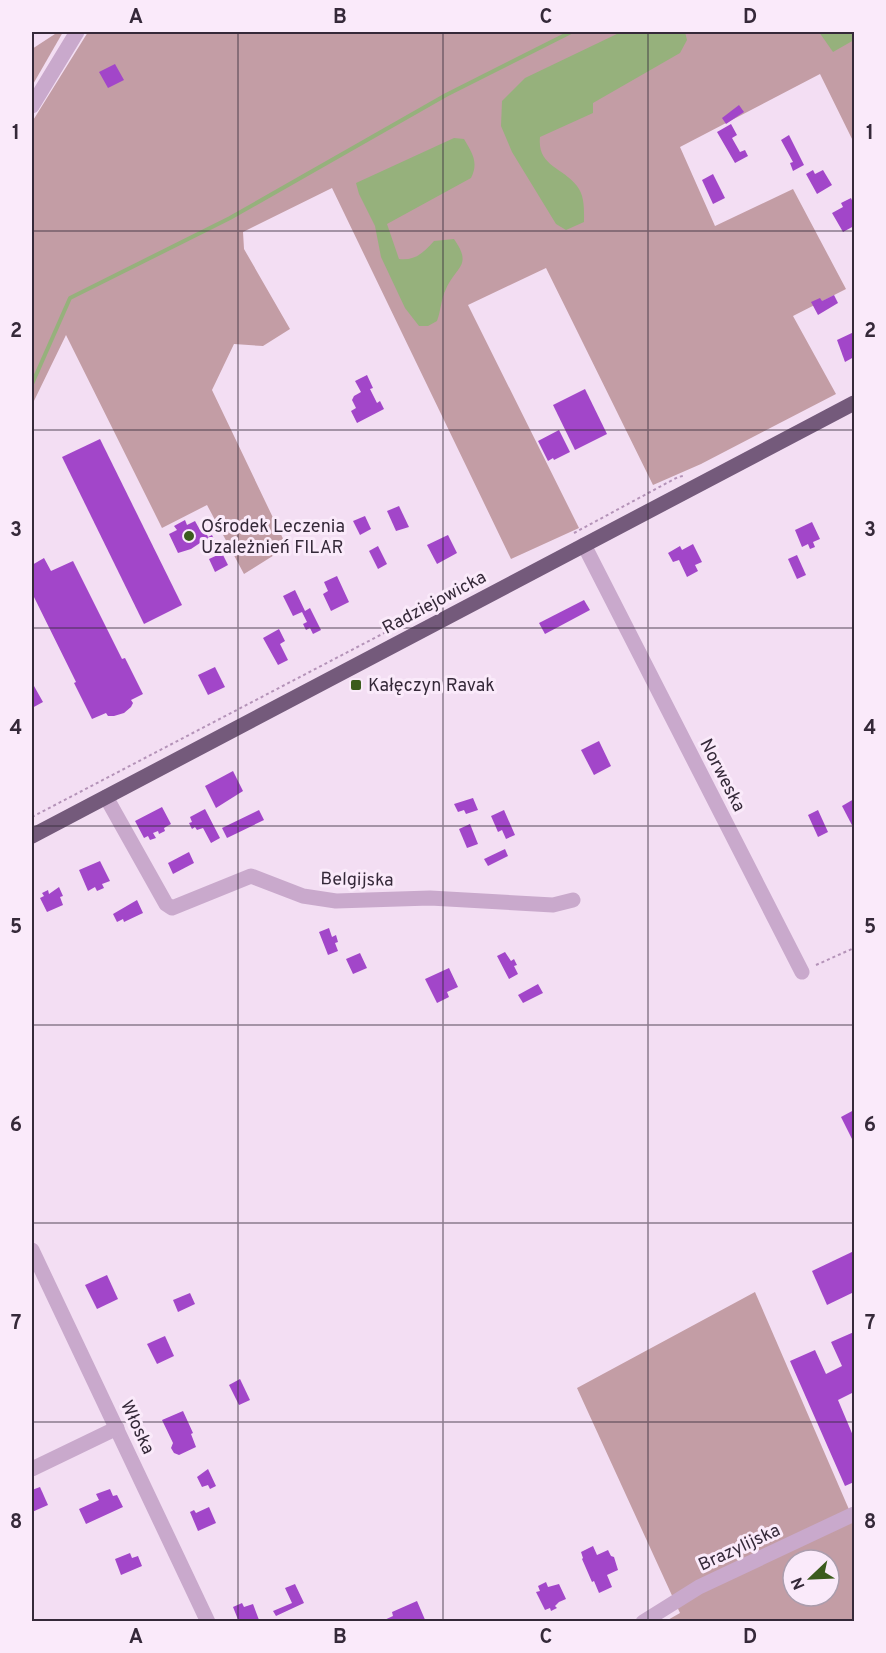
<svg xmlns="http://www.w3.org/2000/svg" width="886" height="1653" viewBox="0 0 886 1653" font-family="Overpass,sans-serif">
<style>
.green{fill:#c39da5;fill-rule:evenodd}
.water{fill:#96b17c}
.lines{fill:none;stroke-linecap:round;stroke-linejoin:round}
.stream{stroke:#96b17c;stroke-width:4}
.building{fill:#a246c9}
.path{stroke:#b493b8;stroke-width:2;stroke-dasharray:3 3;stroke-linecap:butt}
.minor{stroke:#c9a9cc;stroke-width:15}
.major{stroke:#745a7b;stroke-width:15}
.grid{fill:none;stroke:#352939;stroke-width:1.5;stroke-opacity:0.55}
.poi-dot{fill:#3b5c1d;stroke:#faeafa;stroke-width:2}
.labels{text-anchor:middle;stroke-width:6;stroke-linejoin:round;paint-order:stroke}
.poi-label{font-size:18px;fill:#352939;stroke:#faeafa;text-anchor:start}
.street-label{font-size:18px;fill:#352939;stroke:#faeafa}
.neatline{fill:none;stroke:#352939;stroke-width:2}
.grid-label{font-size:20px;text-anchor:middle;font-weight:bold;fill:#352939}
</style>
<rect width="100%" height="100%" fill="#f3def3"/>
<g class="green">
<polygon points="58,32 63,32 32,86 32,49"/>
<polygon points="88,32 854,32 854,143 820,74 680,147 715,226 793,189 846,289 793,316 836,394 701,464 653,485 546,268 468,305 579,528 511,559 332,188 243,232 244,249 290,329 263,346 234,344 212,390 287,547 244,574 207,505 162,528 66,335 32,405 32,122"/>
<path d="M 755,1292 L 854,1521 L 854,1621 L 666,1621 L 680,1613 L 577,1388 ZM 793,1560 L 829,1560 L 829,1596 L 793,1596 Z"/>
</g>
<g class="water">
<path d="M 621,32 L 685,32 L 687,40 L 680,53 L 593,103 L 593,113 L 540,137 C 537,166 562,167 577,186 C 585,196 584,211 584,222 L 566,230 L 556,224 L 512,152 L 501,126 L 502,101 L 525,78 Z"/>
<polygon points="819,32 854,32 854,40 833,52"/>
<path d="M 454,138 L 464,139 C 472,153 479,162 471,178 L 387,224 L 399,259 C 416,261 424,252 434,241 L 454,239 C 473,266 456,266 446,289 C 441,298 441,311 437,321 L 428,326 L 419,326 L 405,308 L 381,257 L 375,226 L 359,194 L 356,183 Z"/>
</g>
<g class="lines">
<polyline class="stream" points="32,384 70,298 230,218 446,95 571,32"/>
</g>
<g class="building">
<polygon points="115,64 124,80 108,88 99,72"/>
<polygon points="739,105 744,112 726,124 722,118"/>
<polygon points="731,124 737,135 732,138 740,152 745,150 748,156 735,163 717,132"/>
<polygon points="789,135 804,165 793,171 790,163 793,162 781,140"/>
<polygon points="813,170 815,174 823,170 832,185 817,194 806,174"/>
<polygon points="713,174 725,198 713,204 702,180"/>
<polygon points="851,198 854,205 854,226 843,232 832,213 843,207 841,203"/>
<polygon points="834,295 838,303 818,315 811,302 820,298 822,301"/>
<polygon points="854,332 854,357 845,362 837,340"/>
<polygon points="367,375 373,388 370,389 377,403 380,401 384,409 357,423 351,411 356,408 352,400 354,396 361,392 355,381"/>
<polygon points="585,389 607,434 575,450 553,405"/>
<polygon points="559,430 570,452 554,460 553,458 548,461 538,441"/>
<polygon points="100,439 182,605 144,624 62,457"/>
<polygon points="399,506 409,527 396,531 387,511"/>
<polygon points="365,516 371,529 360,535 353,521"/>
<polygon points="185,520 187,525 195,521 200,530 204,528 208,537 212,535 216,543 206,548 203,541 191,549 178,553 169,534 177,530 174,526"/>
<polygon points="812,522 820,539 813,542 815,547 810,549 808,544 802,547 795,530"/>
<polygon points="448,535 457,553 437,564 427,545"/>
<polygon points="693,544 702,562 695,565 698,571 687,577 679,560 673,562 668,553 680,546 682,550"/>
<polygon points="378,546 387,564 378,569 369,551"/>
<polygon points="222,553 228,565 215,572 209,559"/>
<polygon points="797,555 806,575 797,579 788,559"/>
<polygon points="44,558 51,571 73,561 122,659 125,658 143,694 131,700 133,703 131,707 124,713 114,716 108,716 106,713 92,719 74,683 76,682 32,593 32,565"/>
<polygon points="337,576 349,602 331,611 323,594 328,591 324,582"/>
<polygon points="295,590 305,611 310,608 321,630 313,634 310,628 306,630 303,624 307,622 302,612 293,616 283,596"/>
<polygon points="584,600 590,610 545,634 539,623"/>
<polygon points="279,629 285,641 280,644 288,660 278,665 263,638"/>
<polygon points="215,667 225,687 208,695 198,675"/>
<polygon points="34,686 43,702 32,708 32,687"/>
<polygon points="599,741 611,766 594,775 581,750"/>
<polygon points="233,771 243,791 216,808 205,786"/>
<polygon points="473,798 478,810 466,814 464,810 458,812 454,804"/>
<polygon points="854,799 854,829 842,806"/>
<polygon points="162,807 171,824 164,828 165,831 159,834 158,831 153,833 156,838 150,840 148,836 144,838 135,821"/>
<polygon points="205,809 220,838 211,843 203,828 197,830 195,827 192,829 189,823 192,822 190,817"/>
<polygon points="259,810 264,820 227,838 222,828"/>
<polygon points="504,810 515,835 506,839 502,830 498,832 491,816"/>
<polygon points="818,810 828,832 818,837 808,815"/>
<polygon points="470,824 478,844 467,848 459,829"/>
<polygon points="505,849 508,856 488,866 484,859"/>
<polygon points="189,852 194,863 173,874 168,863"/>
<polygon points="100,861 110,881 102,884 104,888 97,891 95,887 88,891 79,870"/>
<polygon points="59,887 63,896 60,897 63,905 47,912 40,898 44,896 42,893 48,890 49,894"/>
<polygon points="137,900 143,913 124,922 123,919 117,922 113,914"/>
<polygon points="329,928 332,937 336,935 338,942 335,943 338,951 328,955 319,932"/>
<polygon points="505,952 511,961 514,959 517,965 514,966 518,974 509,979 497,956"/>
<polygon points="360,953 367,968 353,974 346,959"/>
<polygon points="449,968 458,987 447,992 449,997 437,1003 425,979"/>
<polygon points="538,984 543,993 523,1003 518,995"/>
<polygon points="854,1110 854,1143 841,1117"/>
<polygon points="854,1251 854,1292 827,1305 812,1271"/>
<polygon points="107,1275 118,1299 97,1309 85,1285"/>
<polygon points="190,1293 195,1304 178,1312 173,1300"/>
<polygon points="854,1332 854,1392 838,1400 854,1438 854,1482 845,1486 790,1361 815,1350 826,1374 842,1366 831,1342"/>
<polygon points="165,1336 174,1356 157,1364 147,1344"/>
<polygon points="240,1379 250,1400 239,1405 229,1385"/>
<polygon points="183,1411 193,1433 191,1434 196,1447 179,1455 174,1453 171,1448 173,1443 162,1420"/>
<polygon points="208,1469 216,1486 210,1489 208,1485 202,1487 197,1477"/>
<polygon points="40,1487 48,1505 32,1512 32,1490"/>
<polygon points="110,1489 113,1496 117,1495 123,1507 86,1524 79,1509 99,1500 96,1494"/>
<polygon points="209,1507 216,1523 198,1531 190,1512 194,1510 196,1513"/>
<polygon points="593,1546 597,1555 608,1550 611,1556 614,1557 618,1570 607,1575 612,1587 599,1593 594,1581 592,1582 582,1559 583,1558 581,1552"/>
<polygon points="130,1553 132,1558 138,1556 142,1566 121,1575 115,1559"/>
<polygon points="546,1582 548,1587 559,1584 566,1599 559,1602 555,1606 557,1608 551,1611 550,1608 545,1610 536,1592 540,1591 538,1586"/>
<polygon points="295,1584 304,1603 276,1616 273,1611 292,1603 285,1588"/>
<polygon points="417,1601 426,1622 380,1622 393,1616 392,1612"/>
<polygon points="242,1603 244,1607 253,1604 259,1620 239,1622 233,1607"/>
</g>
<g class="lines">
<g class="path">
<polyline points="574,533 678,477 683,476"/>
<polyline points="32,817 409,620"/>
<polyline points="816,965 854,948"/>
</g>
<g class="minor">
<polyline points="32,106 77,32"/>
<polyline points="584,545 802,972"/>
<polyline points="106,797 166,904 172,908 251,876 303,896 336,901 430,898 553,905 573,900"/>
<polyline points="32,1250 208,1622"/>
<polyline points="32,1469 117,1428"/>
<polyline points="643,1622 699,1587 854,1514"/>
</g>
<polyline class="major" points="32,836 854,403"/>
</g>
<path class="grid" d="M 238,32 L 238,1622M 443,32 L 443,1622M 648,32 L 648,1622M 32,231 L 854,231M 32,430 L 854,430M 32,628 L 854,628M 32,826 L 854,826M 32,1025 L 854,1025M 32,1223 L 854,1223M 32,1422 L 854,1422"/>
<g class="poi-dot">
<circle cx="189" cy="536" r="6"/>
<rect x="350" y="679" width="12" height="12" rx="3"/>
</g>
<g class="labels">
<g class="poi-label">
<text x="201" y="532">Ośrodek Leczenia<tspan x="201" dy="21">Uzależnień FILAR</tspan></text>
<text x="368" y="691">Kałęczyn Ravak</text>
</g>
<g class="street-label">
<text transform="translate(434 602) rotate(-28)" y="6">Radziejowicka</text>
<text transform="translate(723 775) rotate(63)" y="6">Norweska</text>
<text transform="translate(357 879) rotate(1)" y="6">Belgijska</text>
<text transform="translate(138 1427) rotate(65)" y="6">Włoska</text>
<text transform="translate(739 1547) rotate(-25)" y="6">Brazylijska</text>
</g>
</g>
<rect width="886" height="1653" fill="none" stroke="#faeafa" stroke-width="66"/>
<g transform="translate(811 1578) rotate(247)"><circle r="28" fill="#faeafa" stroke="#ab9dad" stroke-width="1.5"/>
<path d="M0-4.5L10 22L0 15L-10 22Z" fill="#3b5c1d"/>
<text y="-9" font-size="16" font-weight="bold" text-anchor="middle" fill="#352939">N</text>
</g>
<rect x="33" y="33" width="820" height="1587" class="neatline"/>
<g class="grid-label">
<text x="136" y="23">A</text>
<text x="340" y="23">B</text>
<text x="546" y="23">C</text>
<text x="750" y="23">D</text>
<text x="16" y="139">1</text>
<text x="870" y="139">1</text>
<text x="16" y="337">2</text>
<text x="870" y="337">2</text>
<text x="16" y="536">3</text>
<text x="870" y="536">3</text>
<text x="16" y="734">4</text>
<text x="870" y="734">4</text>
<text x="16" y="933">5</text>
<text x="870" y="933">5</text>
<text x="16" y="1131">6</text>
<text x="870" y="1131">6</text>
<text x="16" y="1329">7</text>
<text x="870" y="1329">7</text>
<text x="16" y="1528">8</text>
<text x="870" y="1528">8</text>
<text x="136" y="1643">A</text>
<text x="340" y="1643">B</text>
<text x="546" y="1643">C</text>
<text x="750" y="1643">D</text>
</g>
</svg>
